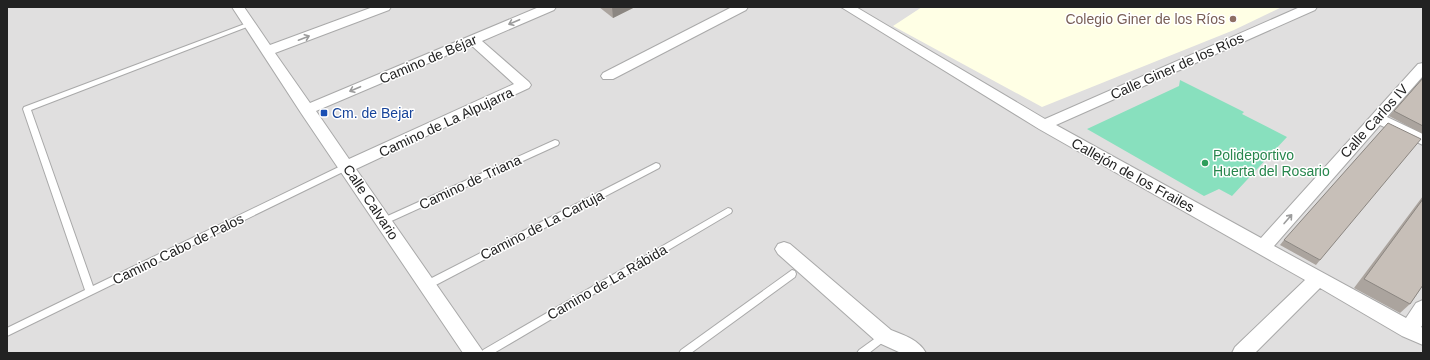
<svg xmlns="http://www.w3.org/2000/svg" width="1430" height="360" viewBox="0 0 1430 360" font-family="Arial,sans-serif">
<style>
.residential{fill:#e0dfdf}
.education{fill:#ffffe5}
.pitch{fill:#88e0be}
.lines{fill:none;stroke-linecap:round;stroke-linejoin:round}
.service-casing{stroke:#a9a9a9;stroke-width:2}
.minor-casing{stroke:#a9a9a9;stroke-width:2}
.service{fill:#fff;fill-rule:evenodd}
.minor{fill:#fff;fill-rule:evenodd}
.wall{fill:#aba49e}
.shaded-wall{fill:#8b8681}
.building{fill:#c7bfb8;stroke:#8b8681}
.oneway{stroke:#9c9c9c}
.education-dot{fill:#8d6e63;stroke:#fff;stroke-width:1.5}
.transit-dot{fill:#1a4fb4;stroke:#fff;stroke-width:1.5}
.leisure-dot{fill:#2e9e5b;stroke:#fff;stroke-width:1.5}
.labels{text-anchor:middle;stroke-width:3;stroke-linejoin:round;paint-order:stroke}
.education-label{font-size:14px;fill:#785e54;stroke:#fff;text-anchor:end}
.street-label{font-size:14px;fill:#222;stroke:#fff}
.transit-label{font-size:14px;fill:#164399;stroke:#fff;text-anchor:start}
.leisure-label{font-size:14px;fill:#27864d;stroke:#fff;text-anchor:start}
</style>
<rect width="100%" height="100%" fill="#f2efe9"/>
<rect class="residential" x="7" y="7" width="1416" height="346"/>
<polygon class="education" points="922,7 1282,7 1234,30 1042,107 893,26"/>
<polygon class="pitch" points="1180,80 1244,112 1242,114 1287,137 1232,196 1219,189 1204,196 1087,129 1179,86"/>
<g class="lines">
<g class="service-casing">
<g id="service">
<polygon points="250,22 253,24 252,25 31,110 93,286 345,164 351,164 352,166 351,168 7,336 7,328 85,290 23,109 24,107"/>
<polygon points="555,140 558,141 559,143 558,145 387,223 381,223 380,221 381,219"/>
<polygon points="656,163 659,164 660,166 659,168 430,288 427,289 424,288 422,285 424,282"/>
<polygon points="728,208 731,209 732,211 731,213 494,353 481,353 483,350"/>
<polygon points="792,270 795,271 796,274 795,277 691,353 679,353 681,350"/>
<polygon points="884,332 887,333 889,336 887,339 869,353 857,353 859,350"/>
</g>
</g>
<g class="minor-casing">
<g id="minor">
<path d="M 232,7 L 244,7 L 270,45 L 373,7 L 391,7 L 389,10 L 275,53 L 310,103 L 539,7 L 556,7 L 554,10 L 482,41 L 529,82 L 531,85 L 529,88 L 356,169 L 484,353 L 463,353 L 301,113 ZM 471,45 L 514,84 L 349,159 L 316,111 Z"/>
<polygon points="732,7 748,7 746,10 613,79 603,79 601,76 603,73"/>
<polygon points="841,7 856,7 1045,119 1300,7 1317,7 1315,10 1056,125 1261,238 1418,64 1423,63 1423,76 1387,117 1423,134 1423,145 1380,125 1274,246 1406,318 1416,303 1423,300 1423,324 1421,327 1423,328 1423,345 1402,336 1320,288 1255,353 1232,353 1235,347 1305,280 1039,129"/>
<path d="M 784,242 L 790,244 L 891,330 C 904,335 919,340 926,353 L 901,353 L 877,342 L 778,254 L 775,249 L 778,244 Z"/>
</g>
</g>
<use href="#service" class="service"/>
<use href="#minor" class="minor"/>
</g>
<g class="wall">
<polygon points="599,7 635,7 613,18"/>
<polygon points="1423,78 1423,134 1389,116"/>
<polygon points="1423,196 1423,285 1410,304 1400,313 1354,288"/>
<polygon points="1284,240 1320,260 1316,265 1280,245"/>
</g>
<polygon class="shaded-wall" points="612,7 635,7 613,18"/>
<g class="building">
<polygon points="1423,78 1423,126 1394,111"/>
<polygon points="1388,123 1421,139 1320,260 1284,240"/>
<polygon points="1423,199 1423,285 1410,304 1364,279"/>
</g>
<defs><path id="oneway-shaft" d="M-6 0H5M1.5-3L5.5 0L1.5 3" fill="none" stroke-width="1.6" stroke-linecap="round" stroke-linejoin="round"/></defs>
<g class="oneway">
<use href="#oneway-shaft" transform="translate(514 22) rotate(157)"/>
<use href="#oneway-shaft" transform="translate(304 38) rotate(-21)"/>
<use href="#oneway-shaft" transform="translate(355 89) rotate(157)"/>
<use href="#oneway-shaft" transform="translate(1288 219) rotate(-49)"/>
</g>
<circle class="education-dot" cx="1233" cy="19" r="4"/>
<rect class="transit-dot" x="320" y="109" width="8" height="8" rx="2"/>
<circle class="leisure-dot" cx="1205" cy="163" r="4"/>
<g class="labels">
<g class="education-label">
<text x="1225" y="24">Colegio Giner de los Ríos</text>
</g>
<g class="street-label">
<text transform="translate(428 59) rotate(-23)" y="5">Camino de Béjar</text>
<text transform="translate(1177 66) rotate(-24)" y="5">Calle Giner de los Ríos</text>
<text transform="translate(1374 121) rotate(-48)" y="5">Calle Carlos IV</text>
<text transform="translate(446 122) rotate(-25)" y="5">Camino de La Alpujarra</text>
<text transform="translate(1133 175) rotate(29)" y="5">Callejón de los Frailes</text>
<text transform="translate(470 182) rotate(-25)" y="5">Camino de Triana</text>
<text transform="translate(371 202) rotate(56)" y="5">Calle Calvario</text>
<text transform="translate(542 225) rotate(-27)" y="5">Camino de La Cartuja</text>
<text transform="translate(178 249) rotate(-26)" y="5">Camino Cabo de Palos</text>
<text transform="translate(607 282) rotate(-30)" y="5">Camino de La Rábida</text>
</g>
<g class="transit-label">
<text x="332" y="118">Cm. de Bejar</text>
</g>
<g class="leisure-label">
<text x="1213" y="160">Polideportivo<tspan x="1213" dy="16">Huerta del Rosario</tspan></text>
</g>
</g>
<rect width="1430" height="360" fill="none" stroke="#222222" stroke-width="16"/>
</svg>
